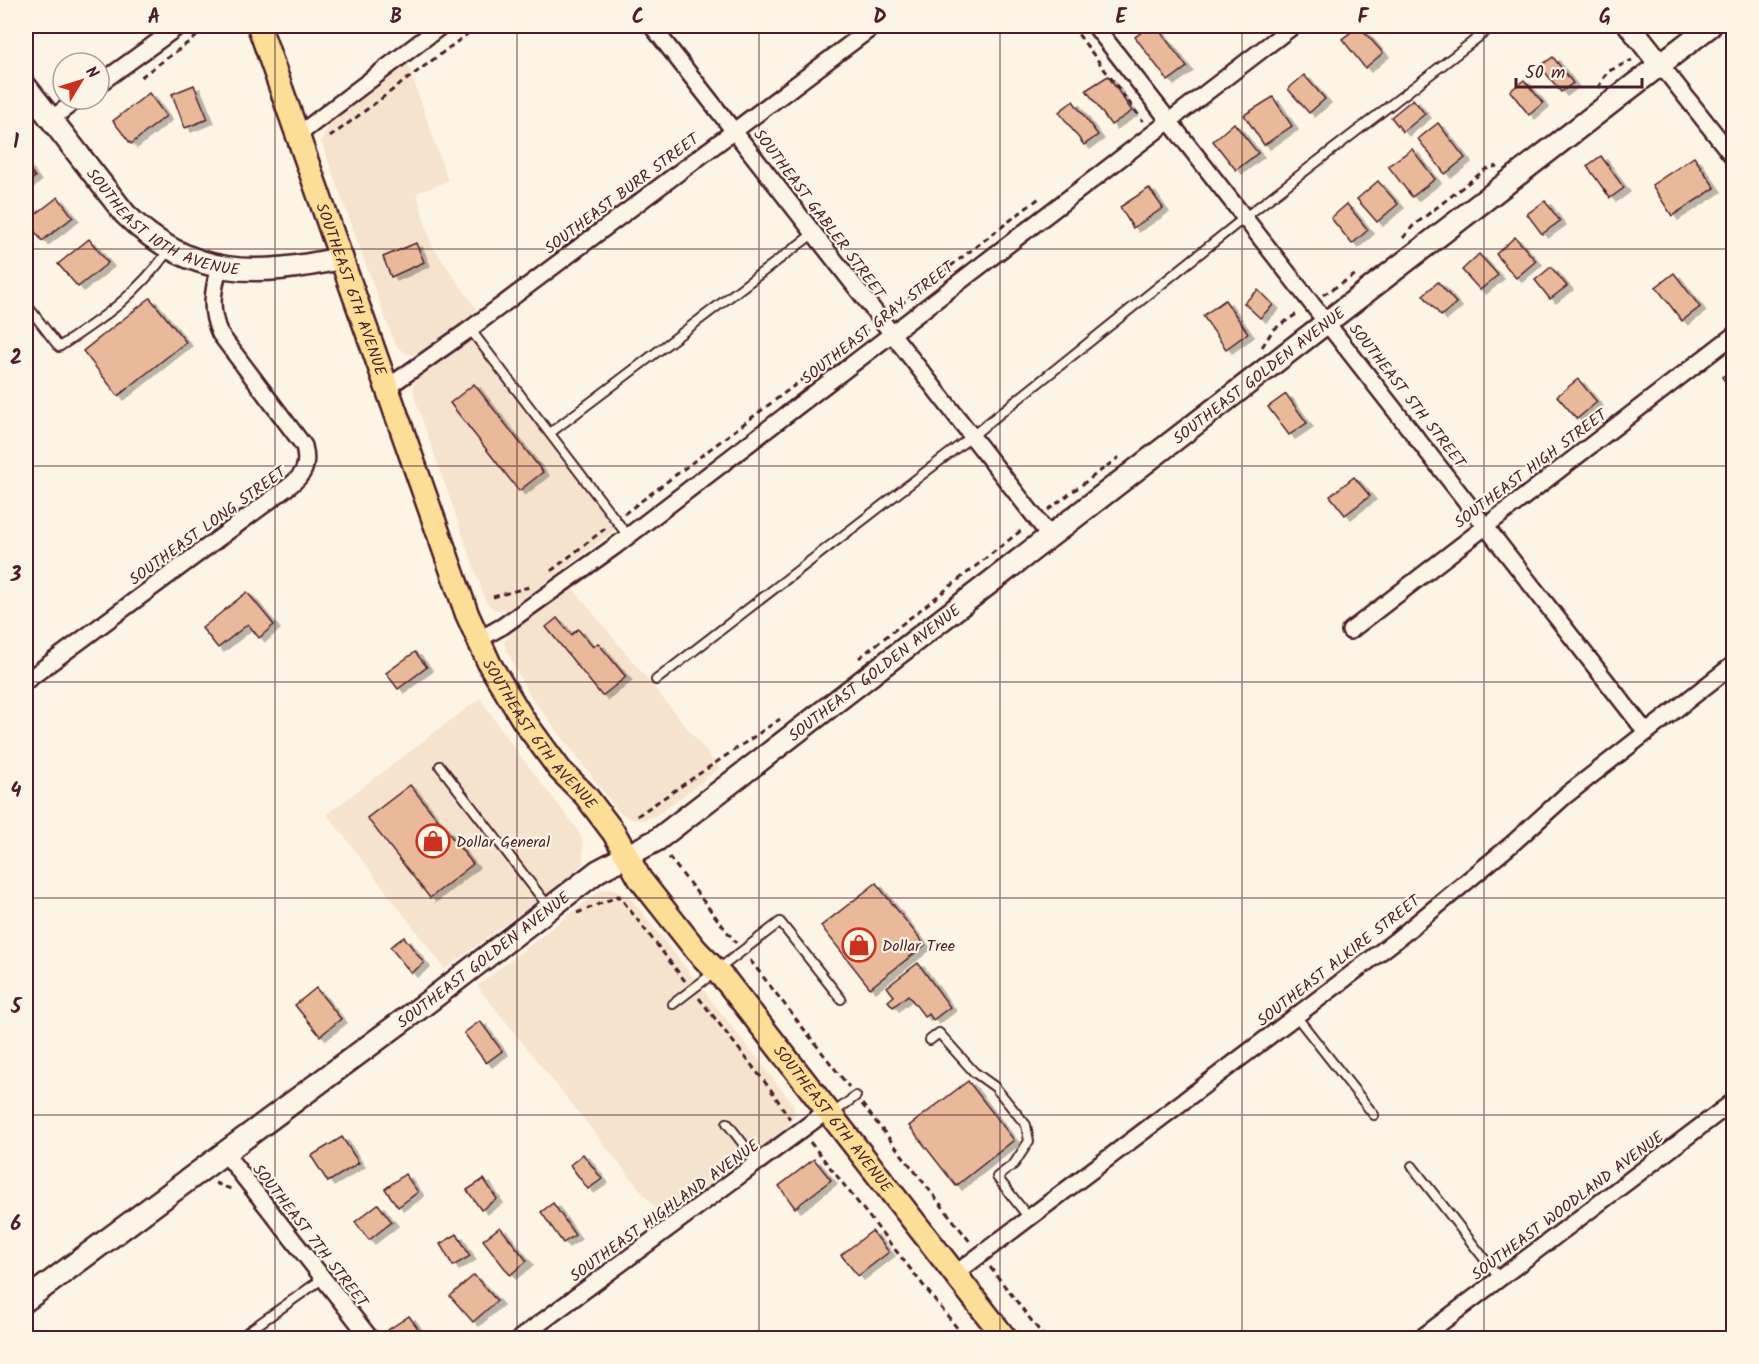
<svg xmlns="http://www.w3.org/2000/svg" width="1759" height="1364" viewBox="0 0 1759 1364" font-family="Kalam,sans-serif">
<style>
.built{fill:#f6e3ce}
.building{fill:#e9b99a;stroke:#4a1f2b;stroke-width:1.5;filter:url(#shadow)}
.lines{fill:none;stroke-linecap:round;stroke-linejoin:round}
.lane-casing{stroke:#4a1f2b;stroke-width:12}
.street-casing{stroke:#4a1f2b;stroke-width:20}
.secondary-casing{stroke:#4a1f2b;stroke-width:26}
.primary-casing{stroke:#4a1f2b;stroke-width:27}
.path{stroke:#4a1f2b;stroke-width:3;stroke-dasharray:6 4.5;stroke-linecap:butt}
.lane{stroke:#fcf5e5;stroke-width:8}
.street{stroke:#fcf5e5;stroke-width:15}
.secondary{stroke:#fcf5e5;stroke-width:21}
.primary{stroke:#fcde96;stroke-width:22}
.grid{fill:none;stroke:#4a1f2b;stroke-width:1.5;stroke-opacity:0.55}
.labels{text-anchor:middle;stroke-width:4.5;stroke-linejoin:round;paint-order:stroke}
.street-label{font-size:16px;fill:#4a1f2b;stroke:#fcf5e5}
.poi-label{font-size:16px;fill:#4a1f2b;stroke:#fcf5e5;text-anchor:start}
.neatline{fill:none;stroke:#4a1f2b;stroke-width:2}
.grid-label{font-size:20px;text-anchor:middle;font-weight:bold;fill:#4a1f2b}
</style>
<defs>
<filter id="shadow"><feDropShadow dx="6" dy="4" stdDeviation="0" flood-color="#0004"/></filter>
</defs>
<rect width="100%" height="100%" fill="#fcf5e5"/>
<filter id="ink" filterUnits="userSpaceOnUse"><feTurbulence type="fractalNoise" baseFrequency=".0167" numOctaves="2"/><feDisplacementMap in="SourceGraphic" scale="12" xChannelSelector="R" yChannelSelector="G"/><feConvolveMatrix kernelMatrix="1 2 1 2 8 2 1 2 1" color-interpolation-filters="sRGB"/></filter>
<g filter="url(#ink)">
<g class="built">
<polygon points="408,64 448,181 417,193 431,244 477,310 418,355 406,354 395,345 321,141 329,124"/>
<polygon points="472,337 619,527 515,606 506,610 494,610 486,602 414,396 413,386 419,378"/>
<polygon points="571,586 720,768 657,815 644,820 632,820 618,811 529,694 506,650 504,642 510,634"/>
<polygon points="480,698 509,741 578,830 583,842 583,862 574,874 445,969 327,814"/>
<polygon points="612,888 633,901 793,1104 795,1114 785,1132 666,1222 477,986 601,890"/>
</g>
<g class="building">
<polygon points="1150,26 1156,26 1187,67 1168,81 1135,37"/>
<polygon points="1359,26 1383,53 1365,68 1342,39"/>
<polygon points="1553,57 1573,83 1561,92 1540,66"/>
<polygon points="1304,75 1325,99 1309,113 1288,89"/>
<polygon points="1108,76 1132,111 1111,125 1086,90"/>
<polygon points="1524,80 1543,103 1529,115 1510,91"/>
<polygon points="194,85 208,119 185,128 172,94"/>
<polygon points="149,93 166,116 131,144 113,121"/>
<polygon points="1273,97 1292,126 1264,145 1244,115"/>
<polygon points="1413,99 1425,114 1403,132 1391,117"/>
<polygon points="1073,101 1098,135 1084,145 1059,112"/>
<polygon points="1234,123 1258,153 1236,170 1213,141"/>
<polygon points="1438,123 1465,158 1445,174 1418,139"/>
<polygon points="1412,149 1435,179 1412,197 1388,166"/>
<polygon points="1601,156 1624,188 1610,198 1587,166"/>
<polygon points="1694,157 1715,188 1672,216 1652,185"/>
<polygon points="26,164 35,177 26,184"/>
<polygon points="1378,181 1398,204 1377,222 1357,199"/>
<polygon points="1149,188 1163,208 1133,228 1120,207"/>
<polygon points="58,197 73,217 42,241 27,221"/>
<polygon points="1545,201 1560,221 1542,234 1527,214"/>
<polygon points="1347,204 1368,230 1352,244 1331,218"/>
<polygon points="1515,237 1536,261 1516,278 1496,254"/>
<polygon points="89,239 108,263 78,287 58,264"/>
<polygon points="416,243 424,262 391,277 383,257"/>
<polygon points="1479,254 1498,275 1480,290 1462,270"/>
<polygon points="1551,267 1567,286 1550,299 1535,280"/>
<polygon points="1674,273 1700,307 1682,321 1656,287"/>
<polygon points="1438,282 1456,303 1441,316 1423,295"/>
<polygon points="1258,290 1273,305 1260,318 1244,303"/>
<polygon points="150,298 186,342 118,396 83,351"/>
<polygon points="1225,300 1248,333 1226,349 1203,316"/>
<polygon points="1734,369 1734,394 1722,377"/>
<polygon points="1578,379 1597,402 1577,419 1557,396"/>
<polygon points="474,384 543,472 519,491 450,403"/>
<polygon points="1286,394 1307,423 1289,435 1268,407"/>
<polygon points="1354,477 1370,496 1345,515 1330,496"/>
<polygon points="247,592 274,625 259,638 248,624 218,648 202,628"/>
<polygon points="557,618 571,635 578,629 593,647 598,643 626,677 602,696 546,627"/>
<polygon points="415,652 427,667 398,689 386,673"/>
<polygon points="410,785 473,864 430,898 367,818"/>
<polygon points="876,883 925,945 870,988 821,926"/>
<polygon points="404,937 424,963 411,973 390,947"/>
<polygon points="918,963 950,1007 933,1020 929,1014 925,1017 908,995 893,1007 888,1001 894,996 887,987"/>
<polygon points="316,988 341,1019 320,1036 295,1005"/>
<polygon points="480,1021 502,1051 486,1063 464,1033"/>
<polygon points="968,1081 1014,1140 956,1186 909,1126"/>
<polygon points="342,1137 359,1163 328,1182 311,1156"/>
<polygon points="583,1154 602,1179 588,1189 570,1165"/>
<polygon points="814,1159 831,1180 795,1208 779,1186"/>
<polygon points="405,1174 418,1192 398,1207 385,1189"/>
<polygon points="484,1179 497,1199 481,1210 467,1190"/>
<polygon points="553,1203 575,1235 563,1243 541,1212"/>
<polygon points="378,1204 392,1222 369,1240 355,1222"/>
<polygon points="500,1227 527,1261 510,1275 483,1240"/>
<polygon points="872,1231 889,1252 858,1276 841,1255"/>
<polygon points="457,1234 470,1256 453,1266 440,1244"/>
<polygon points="474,1275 497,1301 473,1322 450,1296"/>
<polygon points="409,1316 425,1338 393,1338 388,1330"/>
</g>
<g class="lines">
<g class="lane-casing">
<g id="lane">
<path d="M 26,304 L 59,347 C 105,317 136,295 169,250"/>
<polyline points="470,329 628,536"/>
<polyline points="550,433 814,233"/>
<polyline points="656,680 972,436 1244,218 1493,26"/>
<polyline points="440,766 548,906"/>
<polyline points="673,1004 780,922 841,999"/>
<polyline points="1296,1016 1374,1115"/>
<polyline points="930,1040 939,1033 974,1072 995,1087 1026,1125 1029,1141 1014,1164 997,1177 1029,1218"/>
<polyline points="832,1114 856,1096"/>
<polyline points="727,1123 758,1163"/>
<polyline points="1412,1166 1500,1279"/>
<polyline points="239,1338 322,1279"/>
</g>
</g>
<g class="street-casing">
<g id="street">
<polyline points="652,26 1049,535"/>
<polyline points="1095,26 1646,732"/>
<polyline points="1660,64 1734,158"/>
<polyline points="99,84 179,26"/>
<polyline points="51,119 78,99"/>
<polyline points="298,135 441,26"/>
<polyline points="388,387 470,329 874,26"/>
<polyline points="1350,631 1734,335"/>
<polyline points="478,640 503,626 614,547 1293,26"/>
<path d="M 26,681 L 288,487 C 304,475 309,466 304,446 L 220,334 C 209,310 213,291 219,267"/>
<polyline points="224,1152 370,1338"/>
<polyline points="955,1274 1395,941 1512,844 1565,796 1734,664"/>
<polyline points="520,1338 827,1111"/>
<polyline points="1421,1338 1734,1101"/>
</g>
</g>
<g class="secondary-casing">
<g id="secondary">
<polyline points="1630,26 1660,64"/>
<path id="s1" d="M 26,87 L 125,214 C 191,279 257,277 342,258"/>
<path id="s2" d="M 26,1300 L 424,1005 L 598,871 L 657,840 L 1710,26"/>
</g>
</g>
<g class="primary-casing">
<g id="primary">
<path id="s3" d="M 259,26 L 467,614 L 490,665 L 524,721 L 560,770 L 586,796 L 614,833 L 640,879 L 696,950 L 727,982 L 1005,1338"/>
</g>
</g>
<g class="path">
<polyline points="1072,26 1143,121"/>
<polyline points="888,33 898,26"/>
<polyline points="141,77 211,26"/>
<polyline points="1598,88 1607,72 1632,60"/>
<polyline points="330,137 478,26"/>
<polyline points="1403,238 1413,226 1486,169 1497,166"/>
<polyline points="1323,295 1358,273"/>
<polyline points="892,311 1042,196"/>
<polyline points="1262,347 1273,330 1298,313"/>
<polyline points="1048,510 1119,457"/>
<polyline points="624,514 868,330"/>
<polyline points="551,571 607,527"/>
<polyline points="493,597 529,587"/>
<polyline points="859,658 1023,529"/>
<polyline points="637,816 780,719"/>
<polyline points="669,857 736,943"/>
<polyline points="577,913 619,896 685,981"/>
<polyline points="750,960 849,1087"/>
<polyline points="699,998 771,1090 790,1119"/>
<polyline points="862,1104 971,1243"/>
<polyline points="810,1142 965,1338"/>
<polyline points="215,1183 231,1189"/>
<polyline points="990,1267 1045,1338"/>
</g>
<use href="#lane" class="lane"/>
<use href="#street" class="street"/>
<use href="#secondary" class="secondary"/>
<use href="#primary" class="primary"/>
</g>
</g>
<path class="grid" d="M 275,26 L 275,1338M 517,26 L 517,1338M 759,26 L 759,1338M 1000,26 L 1000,1338M 1242,26 L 1242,1338M 1484,26 L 1484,1338M 26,249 L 1734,249M 26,466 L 1734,466M 26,682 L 1734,682M 26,898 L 1734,898M 26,1115 L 1734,1115"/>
<defs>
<g id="shop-ring" transform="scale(1.725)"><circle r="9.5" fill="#fcf5e5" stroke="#c8321e" stroke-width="1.5"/><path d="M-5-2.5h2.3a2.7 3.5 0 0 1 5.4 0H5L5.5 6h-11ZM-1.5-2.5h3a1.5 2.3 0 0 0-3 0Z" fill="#c8321e"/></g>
</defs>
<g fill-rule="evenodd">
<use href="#shop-ring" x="433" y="841"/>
<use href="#shop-ring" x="859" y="945"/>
</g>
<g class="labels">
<g class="street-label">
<text transform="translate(621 193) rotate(-37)" y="6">SOUTHEAST BURR STREET</text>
<text transform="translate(820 213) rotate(53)" y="6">SOUTHEAST GABLER STREET</text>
<text dy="6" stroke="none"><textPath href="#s1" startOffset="198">SOUTHEAST 10TH AVENUE</textPath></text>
<text dy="6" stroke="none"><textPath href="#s3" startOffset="279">SOUTHEAST 6TH AVENUE</textPath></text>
<text transform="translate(877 322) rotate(-38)" y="6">SOUTHEAST GRAY STREET</text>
<text dy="6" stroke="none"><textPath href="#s2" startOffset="1542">SOUTHEAST GOLDEN AVENUE</textPath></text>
<text transform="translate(1408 395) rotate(52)" y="6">SOUTHEAST 5TH STREET</text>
<text transform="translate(1530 468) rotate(-37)" y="6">SOUTHEAST HIGH STREET</text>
<text transform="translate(207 525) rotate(-36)" y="6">SOUTHEAST LONG STREET</text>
<text dy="6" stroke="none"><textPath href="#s2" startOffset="1056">SOUTHEAST GOLDEN AVENUE</textPath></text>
<text dy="6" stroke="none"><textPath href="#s3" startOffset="765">SOUTHEAST 6TH AVENUE</textPath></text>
<text dy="6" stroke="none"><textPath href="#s2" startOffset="570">SOUTHEAST GOLDEN AVENUE</textPath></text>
<text transform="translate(1338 960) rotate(-38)" y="6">SOUTHEAST ALKIRE STREET</text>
<text dy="6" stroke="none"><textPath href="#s3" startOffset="1250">SOUTHEAST 6TH AVENUE</textPath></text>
<text transform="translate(1567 1205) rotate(-37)" y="6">SOUTHEAST WOODLAND AVENUE</text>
<text transform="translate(664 1210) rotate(-36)" y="6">SOUTHEAST HIGHLAND AVENUE</text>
<text transform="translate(311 1235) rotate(52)" y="6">SOUTHEAST 7TH STREET</text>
</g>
<g class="poi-label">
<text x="456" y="847">Dollar General</text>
<text x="882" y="951">Dollar Tree</text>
</g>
</g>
<rect width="1759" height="1364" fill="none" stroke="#fcf5e5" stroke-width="66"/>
<g transform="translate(81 81) rotate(52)"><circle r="28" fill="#fcf5e5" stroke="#b59f9b" stroke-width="1.5"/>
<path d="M0-4.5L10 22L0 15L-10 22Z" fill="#c8321e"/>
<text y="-9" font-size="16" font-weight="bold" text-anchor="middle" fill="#4a1f2b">N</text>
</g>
<path d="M1516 78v9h126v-9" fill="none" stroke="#4a1f2b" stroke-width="3"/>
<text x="1525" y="78" font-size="18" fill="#4a1f2b" stroke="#fcf5e5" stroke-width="4.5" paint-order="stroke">50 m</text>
<rect x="33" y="33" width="1693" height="1298" class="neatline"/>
<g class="grid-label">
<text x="154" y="23">A</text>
<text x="396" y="23">B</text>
<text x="638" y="23">C</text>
<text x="880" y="23">D</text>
<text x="1121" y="23">E</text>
<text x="1363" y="23">F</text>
<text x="1605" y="23">G</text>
<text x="16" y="148">1</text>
<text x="16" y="364">2</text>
<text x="16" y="581">3</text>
<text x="16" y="797">4</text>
<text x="16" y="1013">5</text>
<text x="16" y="1230">6</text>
</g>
</svg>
